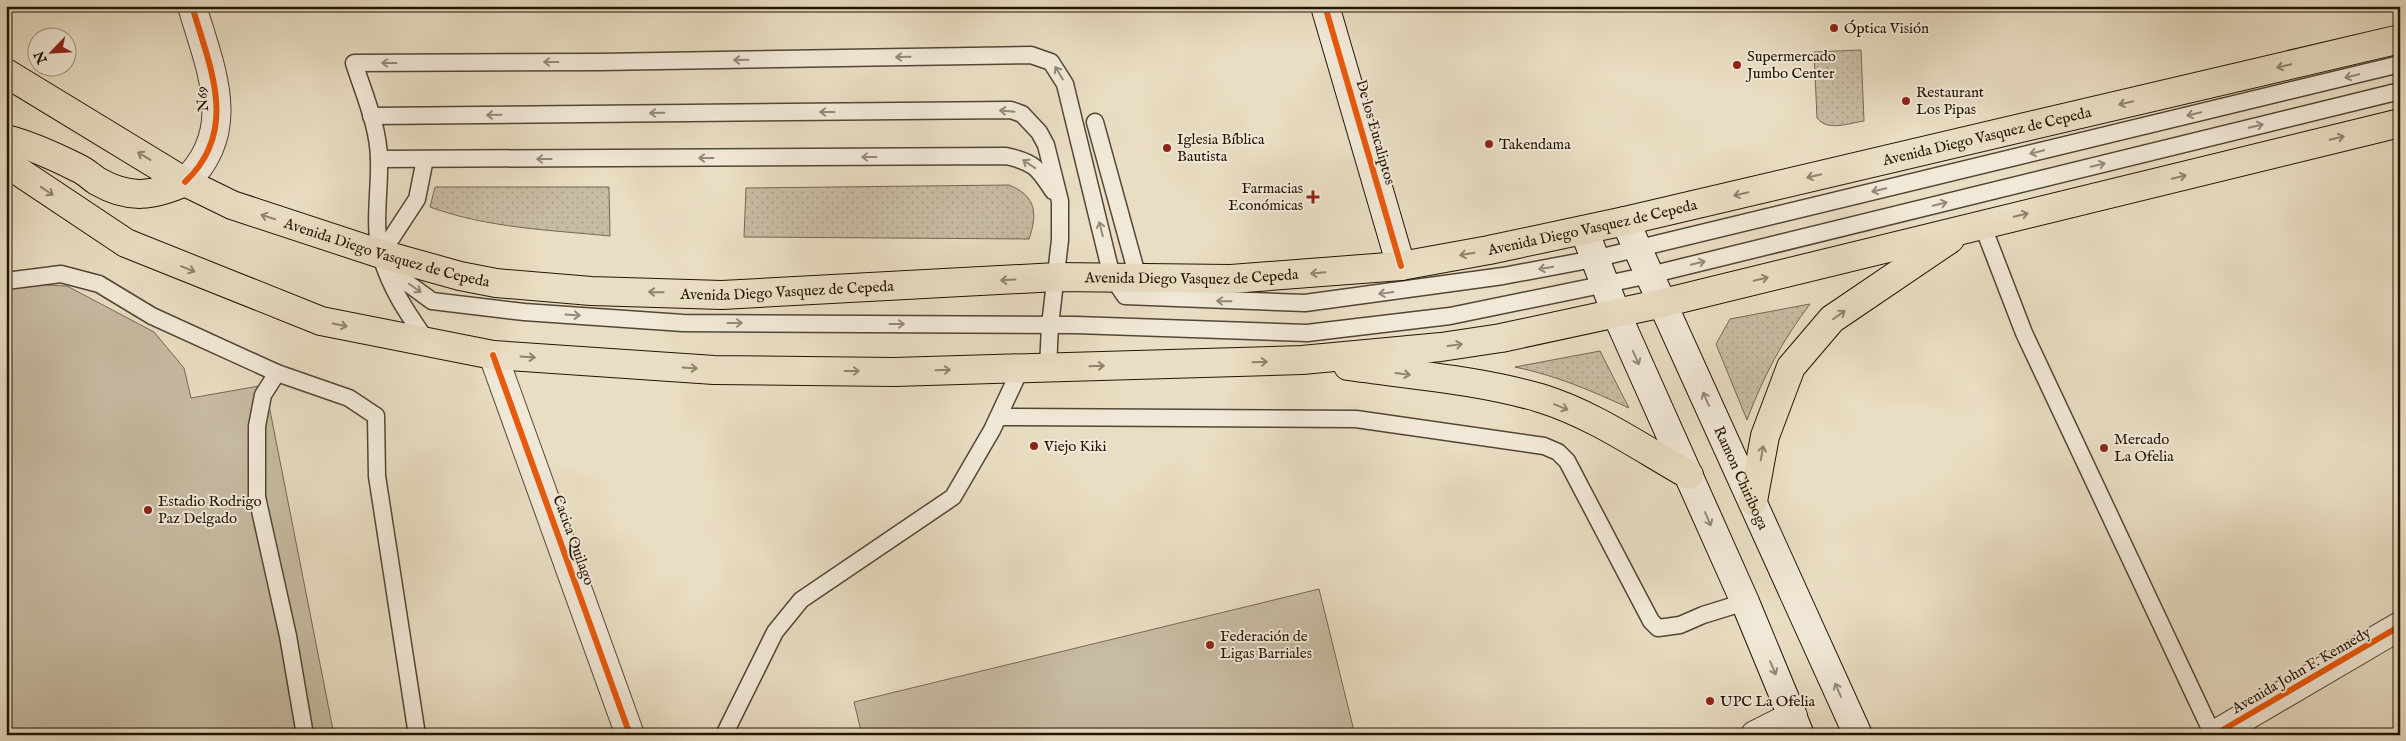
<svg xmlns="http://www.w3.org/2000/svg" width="2406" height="741" viewBox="0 0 2406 741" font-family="'IM FELL English',serif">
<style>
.grass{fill:url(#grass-dots);stroke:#746854}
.pitch{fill:#c7bba3;stroke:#746854}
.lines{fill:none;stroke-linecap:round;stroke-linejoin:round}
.lane-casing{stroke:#534634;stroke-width:19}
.street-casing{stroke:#534634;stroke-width:30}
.secondary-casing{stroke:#211404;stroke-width:30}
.primary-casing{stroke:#211404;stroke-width:30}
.lane{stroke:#f1e9d8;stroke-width:16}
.street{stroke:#f1e9d8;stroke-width:28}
.secondary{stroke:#f1e9d8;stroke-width:28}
.primary{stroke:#e9ddc3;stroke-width:28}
.cycleway-casing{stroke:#f1e9d8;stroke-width:9}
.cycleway{stroke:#e8590c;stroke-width:6}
.oneway{stroke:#938979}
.oneway2{stroke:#8f836d}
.poi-dot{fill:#8f2418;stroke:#f1e9d8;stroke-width:2}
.labels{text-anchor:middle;stroke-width:4;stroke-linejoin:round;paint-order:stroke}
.poi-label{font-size:15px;fill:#211404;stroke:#f1e9d8;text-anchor:start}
.street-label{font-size:15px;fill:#211404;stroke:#f1e9d8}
</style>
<defs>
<pattern id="grass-dots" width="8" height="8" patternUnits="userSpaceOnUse" patternTransform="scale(1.25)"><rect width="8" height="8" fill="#c7bba3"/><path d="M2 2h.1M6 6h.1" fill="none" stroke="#aba08b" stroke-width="1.8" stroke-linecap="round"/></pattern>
</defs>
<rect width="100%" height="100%" fill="#e9ddc3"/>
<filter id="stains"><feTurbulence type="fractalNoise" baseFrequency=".004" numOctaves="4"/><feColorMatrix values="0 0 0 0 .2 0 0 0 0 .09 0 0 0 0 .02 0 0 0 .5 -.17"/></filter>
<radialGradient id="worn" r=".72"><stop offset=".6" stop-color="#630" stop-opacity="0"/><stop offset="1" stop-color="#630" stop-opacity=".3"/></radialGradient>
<g class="grass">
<path d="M 1861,50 L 1864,121 C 1849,123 1828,132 1817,118 L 1814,52 Z"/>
<path d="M 1009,185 C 1036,196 1038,213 1029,239 L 744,237 L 746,188 Z"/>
<path d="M 435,187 L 609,187 L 610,236 C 550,230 487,228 430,207 Z"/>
<path d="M 1810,304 C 1782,341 1763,377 1747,420 L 1716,344 L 1730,319 Z"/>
<path d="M 1600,351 L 1629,408 C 1592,391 1555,375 1515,367 Z"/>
</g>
<g class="pitch">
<polygon points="6,283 67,286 154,332 184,368 191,398 265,385 334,735 6,735"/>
<polygon points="1319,589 1355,735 862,735 854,702"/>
</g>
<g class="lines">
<g class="lane-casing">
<g id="lane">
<polyline points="371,116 1011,110 1022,114 1039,132 1046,145 1060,201 1060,240 1050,325 1048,368"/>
<polyline points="1095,122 1138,278"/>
<path d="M 379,159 L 1006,156 C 1034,162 1038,168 1053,191"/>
<polyline points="1982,224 2024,333 2213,735"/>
<polyline points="381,254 417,199 425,159"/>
<polyline points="386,259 406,282 432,301 524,312 683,323 1076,325 1307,333 1450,316 1650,275 2400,91"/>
<polyline points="6,281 61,274 99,284 152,316 277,373"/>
<path d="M 428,343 C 408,314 391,290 381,256 C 373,225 380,191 379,160 C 379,128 364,94 354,63 L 600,62 L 1031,55 L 1051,62 L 1065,84 L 1112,277 L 1125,296 L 1305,303 L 1503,276 L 1594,259 L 2400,64"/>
<polyline points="999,417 1356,419 1544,446 1558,452 1567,461 1651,621 1658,628 1680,625 1703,615 1745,602"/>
<polyline points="305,735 288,636 257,497 257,426 263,395 277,373 349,398 376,416 377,476 417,735"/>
<polyline points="724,735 775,632 801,600 953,497 992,430 1021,368"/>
</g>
</g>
<g class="street-casing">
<g id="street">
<path d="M 185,182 C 240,130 210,68 192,6"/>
<polyline points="493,355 630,735"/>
<polyline points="1755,735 1793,716"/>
<polyline points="2214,735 2400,626"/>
</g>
</g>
<g class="secondary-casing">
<g id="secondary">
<polyline points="1325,6 1401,266"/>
<path id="s1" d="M 1625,221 L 1858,735"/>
<polyline points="1584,230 1616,313 1745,602 1800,735"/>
</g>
</g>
<g class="primary-casing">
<g id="primary">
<path id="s2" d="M 6,73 L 185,182 L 232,205 L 381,254 L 460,276 L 496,283 L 591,291 L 722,295 L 1057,277 L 1231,279 L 1401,266 L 1489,250 L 1625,221 L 2400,39"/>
<path d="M 6,139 C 30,145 56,157 78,168 C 85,171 91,177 97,181 C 130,200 153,196 185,182"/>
<polyline points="6,163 126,243 321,321 493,355 714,370 894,372 1302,360 1441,347 1501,338 1663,303 2400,123"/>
<path d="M 1348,366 C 1412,375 1479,380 1540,398 C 1593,414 1641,448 1689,475"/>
<polyline points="1753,501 1765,436 1791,367 1832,319 1950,239"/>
</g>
</g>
<use href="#lane" class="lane"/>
<use href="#street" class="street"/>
<use href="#secondary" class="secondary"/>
<use href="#primary" class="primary"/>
<g class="cycleway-casing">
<g id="cycleway">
<polyline points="1325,6 1401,266"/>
<path d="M 185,182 C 240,130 210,68 192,6"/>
<polyline points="493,355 630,735"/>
<polyline points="2214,735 2400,626"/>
</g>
</g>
<use href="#cycleway" class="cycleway"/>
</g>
<defs><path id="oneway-shaft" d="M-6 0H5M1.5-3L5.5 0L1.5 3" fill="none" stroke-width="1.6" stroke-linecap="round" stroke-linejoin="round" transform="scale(1.25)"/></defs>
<g class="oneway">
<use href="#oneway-shaft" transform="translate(903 57) rotate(179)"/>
<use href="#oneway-shaft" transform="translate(741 60) rotate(179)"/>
<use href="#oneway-shaft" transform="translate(551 62) rotate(180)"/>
<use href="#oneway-shaft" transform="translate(389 63) rotate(180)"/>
<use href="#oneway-shaft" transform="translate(1059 73) rotate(-121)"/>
<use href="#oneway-shaft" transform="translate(2352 76) rotate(166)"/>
<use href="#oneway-shaft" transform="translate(1007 111) rotate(-175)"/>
<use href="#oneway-shaft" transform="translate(827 112) rotate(180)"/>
<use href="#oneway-shaft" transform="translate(657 113) rotate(179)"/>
<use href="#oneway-shaft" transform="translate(2194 114) rotate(166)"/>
<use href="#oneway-shaft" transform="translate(494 115) rotate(179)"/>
<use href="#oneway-shaft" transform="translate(2256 126) rotate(-14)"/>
<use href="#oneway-shaft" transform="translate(2037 152) rotate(166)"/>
<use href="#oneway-shaft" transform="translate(869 157) rotate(180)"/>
<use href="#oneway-shaft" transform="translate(706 158) rotate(180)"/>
<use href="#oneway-shaft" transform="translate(544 159) rotate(180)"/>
<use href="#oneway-shaft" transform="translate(1029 164) rotate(-147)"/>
<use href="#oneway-shaft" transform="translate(2098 165) rotate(-14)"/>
<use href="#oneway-shaft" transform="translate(1879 190) rotate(166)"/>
<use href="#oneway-shaft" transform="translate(1940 204) rotate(-14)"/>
<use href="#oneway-shaft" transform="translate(1101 229) rotate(-104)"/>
<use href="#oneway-shaft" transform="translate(1698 263) rotate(-14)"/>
<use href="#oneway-shaft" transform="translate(1546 268) rotate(170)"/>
<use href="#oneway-shaft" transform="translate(415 288) rotate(35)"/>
<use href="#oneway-shaft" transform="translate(1386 293) rotate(172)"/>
<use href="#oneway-shaft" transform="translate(1224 301) rotate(-179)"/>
<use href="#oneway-shaft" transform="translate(573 315) rotate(4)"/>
<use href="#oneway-shaft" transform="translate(735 323)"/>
<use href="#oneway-shaft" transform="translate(897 324)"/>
<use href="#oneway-shaft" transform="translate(1636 358) rotate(66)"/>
<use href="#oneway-shaft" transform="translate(1706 399) rotate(-114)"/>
<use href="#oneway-shaft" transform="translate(1708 519) rotate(66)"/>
<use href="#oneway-shaft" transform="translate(1773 668) rotate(67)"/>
<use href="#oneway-shaft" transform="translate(1838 690) rotate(-114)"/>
</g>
<g class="oneway2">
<use href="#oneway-shaft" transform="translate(2284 66) rotate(167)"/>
<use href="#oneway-shaft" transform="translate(2126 103) rotate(167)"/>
<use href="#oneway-shaft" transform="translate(2337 138) rotate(-14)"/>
<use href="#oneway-shaft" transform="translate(144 156) rotate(-149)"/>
<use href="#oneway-shaft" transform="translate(1814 176) rotate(167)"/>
<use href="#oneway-shaft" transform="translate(2179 177) rotate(-14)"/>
<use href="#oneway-shaft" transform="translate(47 191) rotate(34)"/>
<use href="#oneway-shaft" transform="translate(1741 194) rotate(167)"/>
<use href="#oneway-shaft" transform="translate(2021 215) rotate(-14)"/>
<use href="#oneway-shaft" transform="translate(268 217) rotate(-162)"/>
<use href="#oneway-shaft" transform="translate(1467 254) rotate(170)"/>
<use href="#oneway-shaft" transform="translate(188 269) rotate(22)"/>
<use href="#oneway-shaft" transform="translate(1318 273) rotate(175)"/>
<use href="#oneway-shaft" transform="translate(1761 279) rotate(-14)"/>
<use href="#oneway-shaft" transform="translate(1008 280) rotate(177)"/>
<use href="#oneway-shaft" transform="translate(656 292) rotate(-179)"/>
<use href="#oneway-shaft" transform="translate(1839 315) rotate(-35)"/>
<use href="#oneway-shaft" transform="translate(340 325) rotate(12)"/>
<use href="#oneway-shaft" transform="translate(1455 345) rotate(-8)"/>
<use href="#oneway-shaft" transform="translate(528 357) rotate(4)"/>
<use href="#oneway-shaft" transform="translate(1260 362) rotate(-2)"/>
<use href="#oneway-shaft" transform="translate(1097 366) rotate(-2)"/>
<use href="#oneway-shaft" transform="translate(690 368) rotate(4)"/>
<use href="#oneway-shaft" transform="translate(943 370) rotate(-2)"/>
<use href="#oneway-shaft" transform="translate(852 371)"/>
<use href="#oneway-shaft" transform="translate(1403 374) rotate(8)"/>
<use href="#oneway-shaft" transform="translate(1561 407) rotate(22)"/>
<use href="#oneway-shaft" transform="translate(1762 453) rotate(-80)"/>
</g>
<g class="poi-dot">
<circle cx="1834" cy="28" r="5"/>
<circle cx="1737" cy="65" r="5"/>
<circle cx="1906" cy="101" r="5"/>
<circle cx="1489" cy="144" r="5"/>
<circle cx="1167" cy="148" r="5"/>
<path d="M1310.5 189.5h5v5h5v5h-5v5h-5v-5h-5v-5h5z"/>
<circle cx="1034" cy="446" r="5"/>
<circle cx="2104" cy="448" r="5"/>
<circle cx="148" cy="510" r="5"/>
<circle cx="1210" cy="645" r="5"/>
<circle cx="1710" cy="701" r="5"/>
</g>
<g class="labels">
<g class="poi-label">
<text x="1844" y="33">Óptica Visión</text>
<text x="1747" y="61">Supermercado<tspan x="1747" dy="17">Jumbo Center</tspan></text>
<text x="1916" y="97">Restaurant<tspan x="1916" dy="17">Los Pipas</tspan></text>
<text x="1177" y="144">Iglesia Bíblica<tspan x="1177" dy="17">Bautista</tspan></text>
<text x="1499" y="149">Takendama</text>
<text x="1303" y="193" text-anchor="end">Farmacias<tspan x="1303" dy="17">Económicas</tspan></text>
<text x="2114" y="444">Mercado<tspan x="2114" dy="17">La Ofelia</tspan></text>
<text x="1044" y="451">Viejo Kiki</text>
<text x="158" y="506">Estadio Rodrigo<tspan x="158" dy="17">Paz Delgado</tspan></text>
<text x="1220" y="641">Federación de<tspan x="1220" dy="17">Ligas Barriales</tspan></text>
<text x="1720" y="706">UPC La Ofelia</text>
</g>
<g class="street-label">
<text transform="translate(202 99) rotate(-96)" y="5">N69</text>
<text transform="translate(1376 132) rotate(74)" y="5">De los Eucaliptos</text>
<text dy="5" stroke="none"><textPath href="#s2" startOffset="2044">Avenida Diego Vasquez de Cepeda</textPath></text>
<text dy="5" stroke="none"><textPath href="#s2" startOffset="1639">Avenida Diego Vasquez de Cepeda</textPath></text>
<text dy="5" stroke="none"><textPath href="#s2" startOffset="424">Avenida Diego Vasquez de Cepeda</textPath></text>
<text dy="5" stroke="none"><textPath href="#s2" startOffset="1234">Avenida Diego Vasquez de Cepeda</textPath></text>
<text dy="5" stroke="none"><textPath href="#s2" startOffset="829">Avenida Diego Vasquez de Cepeda</textPath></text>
<text dy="5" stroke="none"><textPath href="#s1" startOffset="282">Ramon Chiriboga</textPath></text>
<text transform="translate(574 540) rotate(70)" y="5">Cacica Quilago</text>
<text transform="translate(2301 670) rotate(-30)" y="5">Avenida John F. Kennedy</text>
</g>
</g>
<rect width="2406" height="741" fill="none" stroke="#e9ddc3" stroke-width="25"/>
<rect x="8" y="8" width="2391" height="726" fill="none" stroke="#211404" stroke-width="2.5"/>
<rect x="12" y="12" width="2381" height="716" fill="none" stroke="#211404"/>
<g transform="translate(52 52) rotate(245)"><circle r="24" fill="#f1e9d8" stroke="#9e9483"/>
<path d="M0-4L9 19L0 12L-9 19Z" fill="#8f2418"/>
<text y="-8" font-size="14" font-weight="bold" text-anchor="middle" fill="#211404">N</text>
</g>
<rect width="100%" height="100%" filter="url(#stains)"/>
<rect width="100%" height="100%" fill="url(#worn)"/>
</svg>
